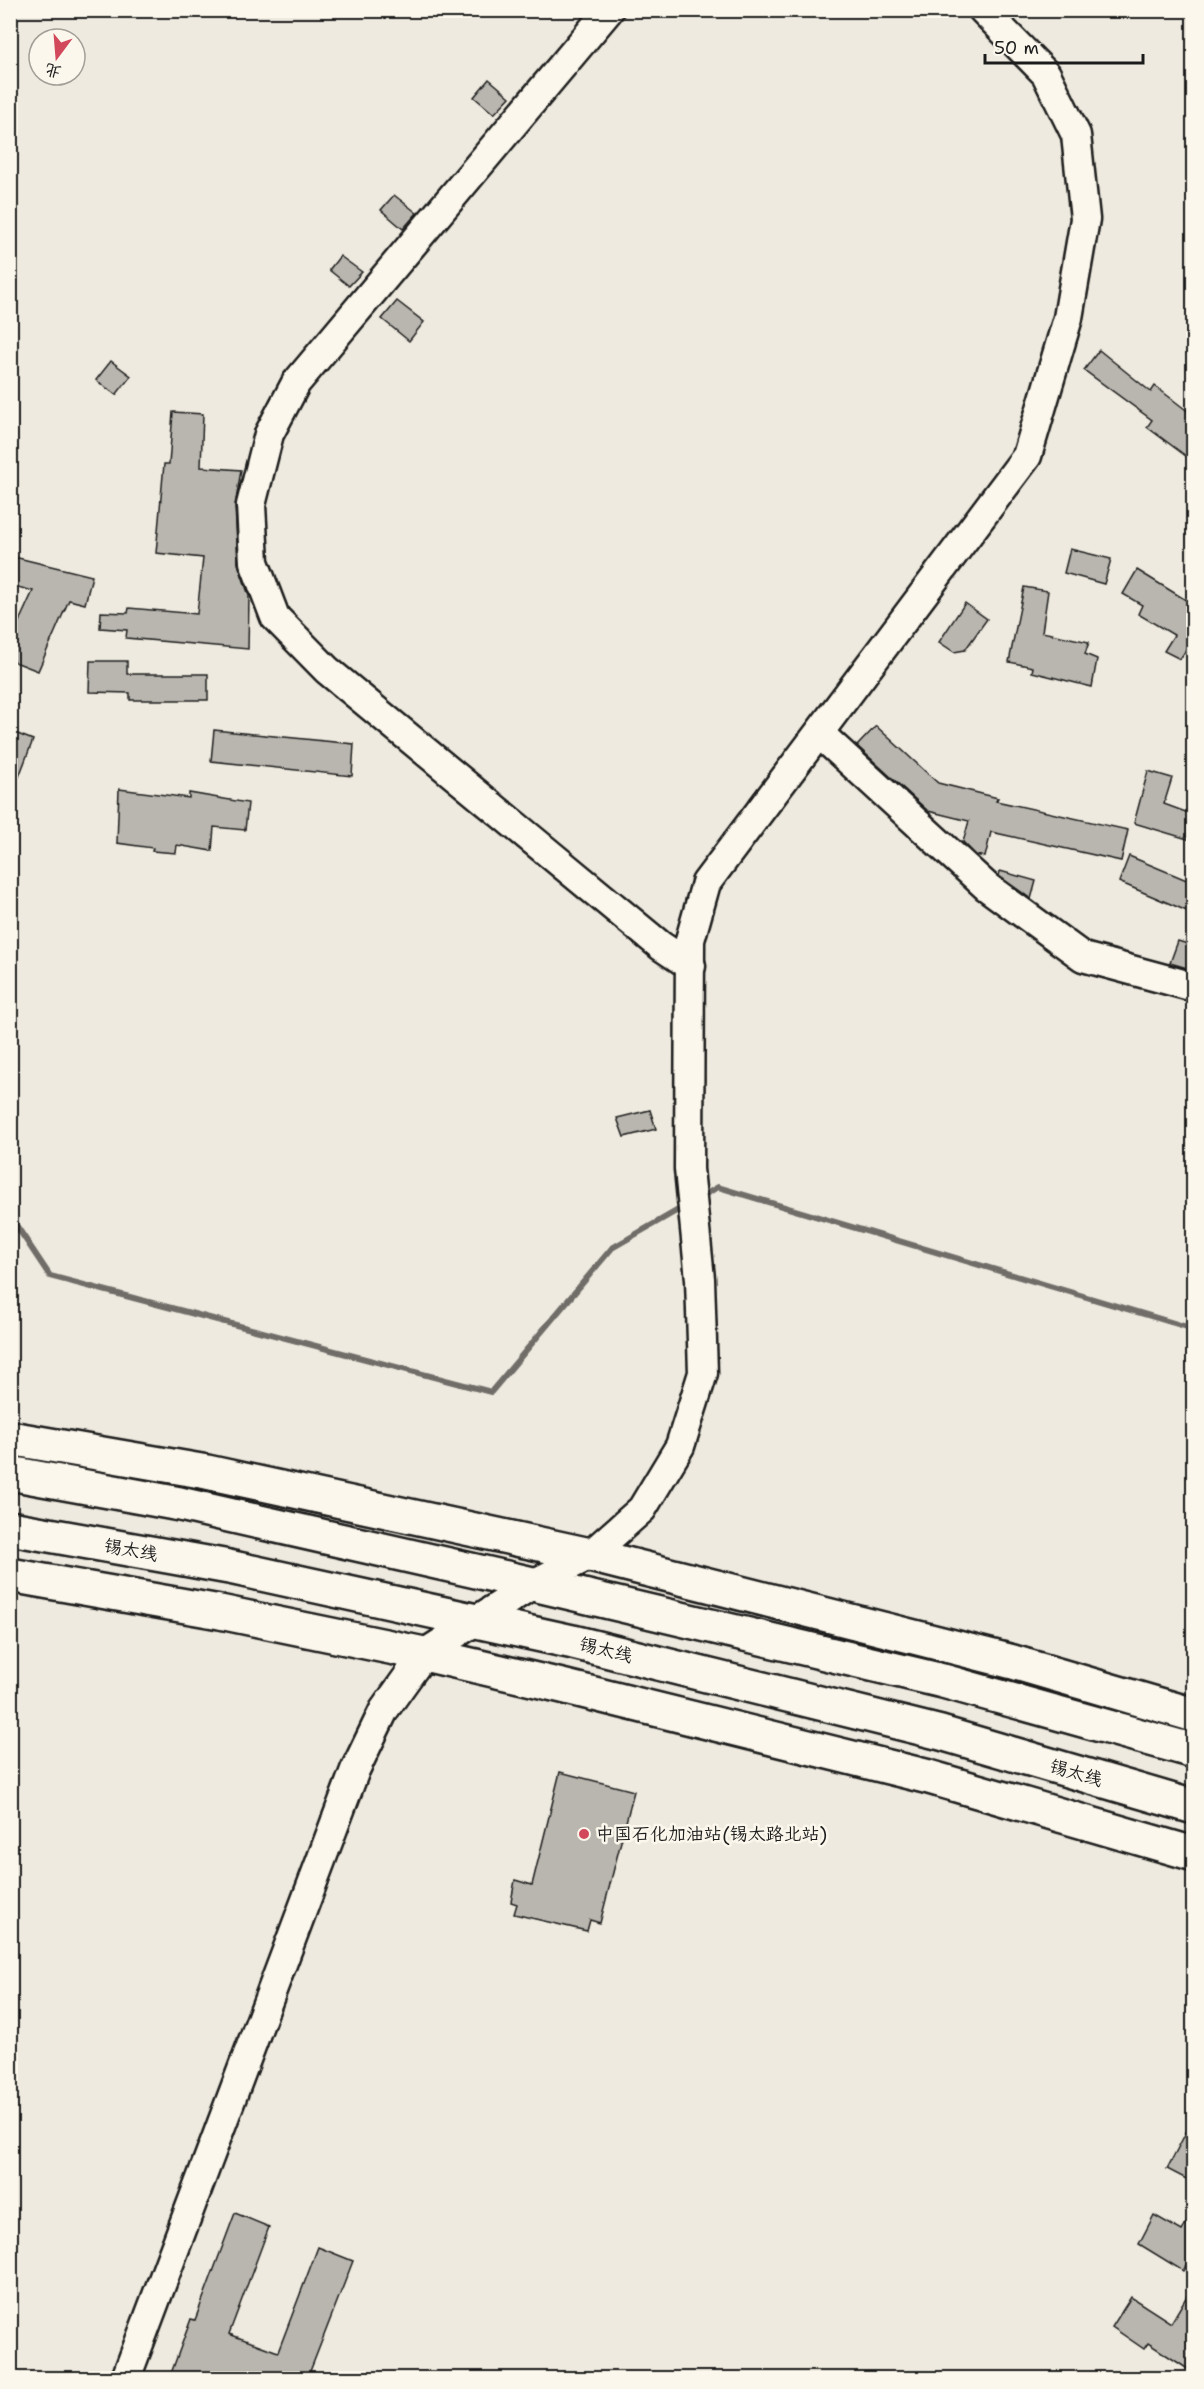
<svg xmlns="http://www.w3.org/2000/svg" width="1204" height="2389" viewBox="0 0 1204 2389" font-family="'Shantell Sans','LXGW WenKai TC',sans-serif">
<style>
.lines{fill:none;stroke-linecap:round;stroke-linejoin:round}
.stream{stroke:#6f6d69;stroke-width:6}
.building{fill:#b9b6af;stroke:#1c1c1c;stroke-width:1.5}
.minor-casing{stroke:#1c1c1c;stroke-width:33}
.major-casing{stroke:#1c1c1c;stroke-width:38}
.minor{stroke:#fbf7ec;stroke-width:28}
.major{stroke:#fbf7ec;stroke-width:33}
.poi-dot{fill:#d1495b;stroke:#fbf7ec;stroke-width:2}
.labels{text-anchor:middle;stroke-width:5;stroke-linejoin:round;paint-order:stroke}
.street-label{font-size:18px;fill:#1c1c1c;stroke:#fbf7ec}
.poi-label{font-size:18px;fill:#1c1c1c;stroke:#fbf7ec;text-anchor:start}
</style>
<rect width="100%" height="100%" fill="#eeeadf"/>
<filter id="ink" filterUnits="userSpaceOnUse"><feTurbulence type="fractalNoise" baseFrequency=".0167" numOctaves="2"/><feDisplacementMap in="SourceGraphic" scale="12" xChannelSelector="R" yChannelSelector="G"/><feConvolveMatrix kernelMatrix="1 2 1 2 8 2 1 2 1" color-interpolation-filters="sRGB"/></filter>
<g filter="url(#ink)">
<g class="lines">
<g class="stream">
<polyline points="699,1198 718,1187 1194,1329"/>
<polyline points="10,1216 50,1276 491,1392 612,1248 685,1206"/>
</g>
</g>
<g class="building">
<polygon points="489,79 510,97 494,114 474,97"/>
<polygon points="394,195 417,213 403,229 381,210"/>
<polygon points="340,256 362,272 349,286 329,270"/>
<polygon points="397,301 424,322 409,341 382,319"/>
<polygon points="1099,350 1151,392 1155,386 1194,416 1194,462 1147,427 1152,420 1084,370"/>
<polygon points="111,361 131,376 116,395 96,380"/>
<polygon points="173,412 203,414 201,467 241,470 235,506 238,563 249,596 248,649 126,638 127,630 100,628 101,612 128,613 129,608 197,614 203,558 156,553 164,464 169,464"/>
<polygon points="1070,549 1111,559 1104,584 1064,573"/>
<polygon points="10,556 92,576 85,604 69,600 38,671 10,660 10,626 16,628 33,591 10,585"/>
<polygon points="1137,570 1194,605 1194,638 1180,659 1164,651 1174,635 1138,614 1142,605 1123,594"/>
<polygon points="1024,587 1048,591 1042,632 1089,642 1085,654 1097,659 1092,687 1032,672 1033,667 1009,662"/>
<polygon points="965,603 987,619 965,650 954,652 939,642"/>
<polygon points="90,661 127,661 127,674 208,674 208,700 130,700 130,693 89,692"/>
<polygon points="876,726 938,783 998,798 996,801 1128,830 1121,861 991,832 985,857 976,855 963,842 969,821 928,811 857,746"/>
<polygon points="214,730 354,744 352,776 211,761"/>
<polygon points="10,731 33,740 12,795 10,795"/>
<polygon points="1148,771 1172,778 1164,804 1194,815 1194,841 1134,823"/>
<polygon points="119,789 189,798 189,793 248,803 245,830 214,827 212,851 177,845 176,853 152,851 153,848 117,843"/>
<polygon points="1129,856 1194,883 1194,914 1119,882"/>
<polygon points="1000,871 1036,881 1031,899 999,876"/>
<polygon points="1178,941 1194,946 1194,970 1170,963"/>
<polygon points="650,1110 656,1129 624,1137 617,1118"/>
<polygon points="560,1772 634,1791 600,1923 590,1920 587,1931 514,1914 517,1904 511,1902 515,1880 532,1885"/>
<polygon points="1194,2117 1194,2183 1167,2169"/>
<polygon points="1194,2210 1194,2252 1183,2271 1139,2244 1154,2215 1182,2231"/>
<polygon points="235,2213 269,2227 229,2334 278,2352 318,2247 353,2261 307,2379 169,2379 191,2319 195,2320"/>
<polygon points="1194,2284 1194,2373 1148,2343 1144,2349 1112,2327 1131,2297 1171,2323"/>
</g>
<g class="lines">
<g class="minor-casing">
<g id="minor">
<polyline points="609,10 296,383 269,434 251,505 254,562 275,617 327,670 661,946 691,966"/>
<polyline points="820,734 987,887 1083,957 1194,987"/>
<polyline points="126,2378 355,1770 384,1710 424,1654 533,1584 590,1555 642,1509 680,1446 703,1373 700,1279 689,1169 690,940 706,883 1027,456 1068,318 1085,219 1076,135 1046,74 983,10"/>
</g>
</g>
<g class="major-casing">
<g id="major">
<polyline points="10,1438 207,1472 590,1555 1013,1662 1194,1715"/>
<polyline points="10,1473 180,1504 533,1584 943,1681 1194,1751"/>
<polyline points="10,1528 229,1567 573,1642 941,1733 1194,1807"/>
<polyline points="10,1575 220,1612 424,1654 562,1686 929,1777 1194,1854"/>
</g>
</g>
<use href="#minor" class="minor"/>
<use href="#major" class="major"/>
</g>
</g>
<circle class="poi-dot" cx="584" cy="1834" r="6"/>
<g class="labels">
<g class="street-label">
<text transform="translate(131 1550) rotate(10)" y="6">锡太线</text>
<text transform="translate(606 1650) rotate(14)" y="6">锡太线</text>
<text transform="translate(1076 1773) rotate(16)" y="6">锡太线</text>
</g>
<g class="poi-label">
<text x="596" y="1840">中国石化加油站(锡太路北站)</text>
</g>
</g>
<rect width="1204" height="2389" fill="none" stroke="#fbf7ec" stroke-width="36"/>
<rect x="18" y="18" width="1168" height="2353" fill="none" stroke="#1c1c1c" stroke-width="2" filter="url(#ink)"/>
<g transform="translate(57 57) rotate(196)"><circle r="28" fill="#fbf7ec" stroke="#a29f99" stroke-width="1.5"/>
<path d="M0-4.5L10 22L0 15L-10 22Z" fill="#d1495b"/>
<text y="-9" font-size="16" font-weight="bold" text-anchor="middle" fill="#1c1c1c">北</text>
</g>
<path d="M985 54v9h158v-9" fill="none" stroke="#1c1c1c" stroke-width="3"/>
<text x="994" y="54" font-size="18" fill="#1c1c1c" stroke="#fbf7ec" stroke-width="4.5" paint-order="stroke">50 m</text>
</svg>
